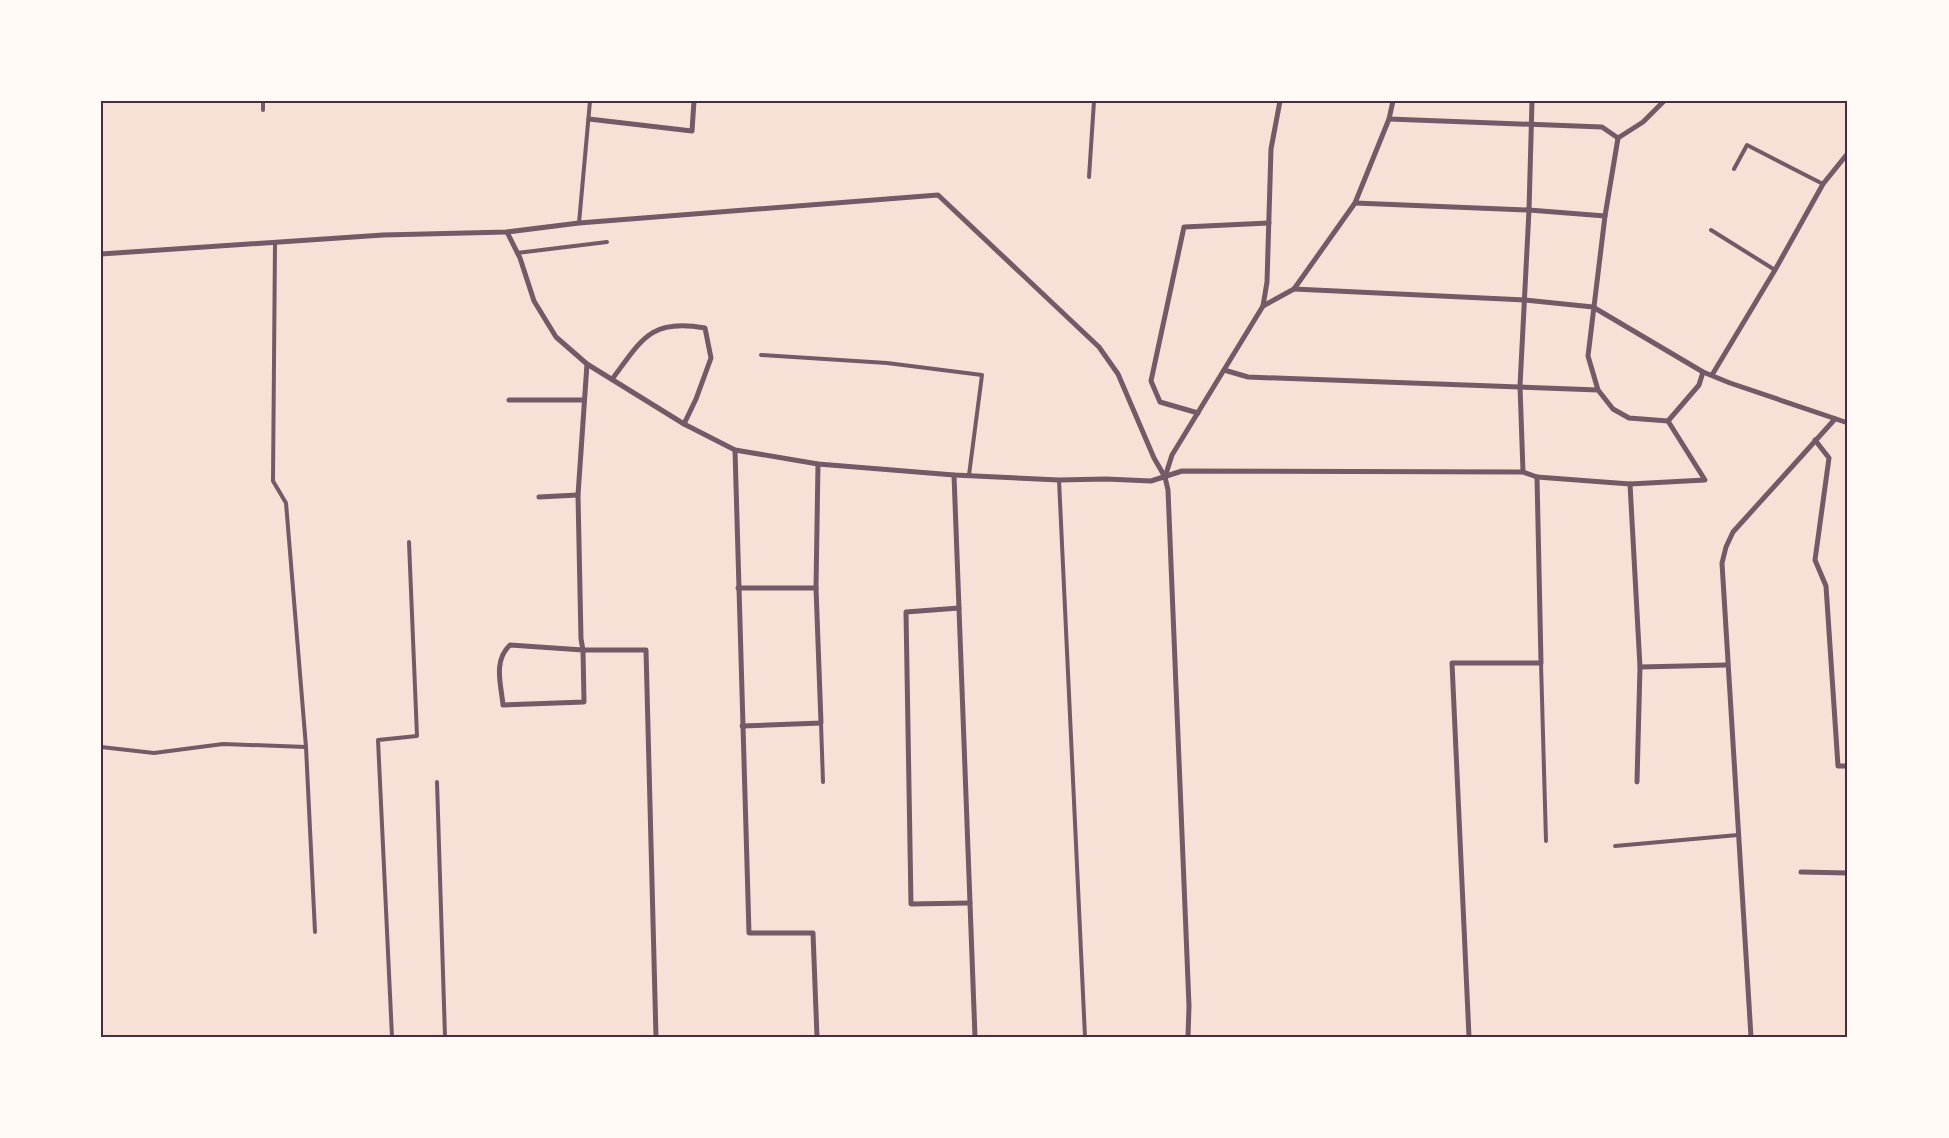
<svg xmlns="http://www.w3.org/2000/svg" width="1949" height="1138" viewBox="0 0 1949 1138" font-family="'Noto Sans',sans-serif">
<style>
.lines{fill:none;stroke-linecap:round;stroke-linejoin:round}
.service{stroke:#755966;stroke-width:4}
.minor{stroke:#755966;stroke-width:5}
.neatline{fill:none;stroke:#4a2c40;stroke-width:2}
</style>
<rect width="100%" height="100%" fill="#f7e1d7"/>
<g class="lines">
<g class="service">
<polyline points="263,101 263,110"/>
<polyline points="1846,101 1848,103"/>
<polyline points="1734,169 1747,145 1823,184"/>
<polyline points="1089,177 1094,101"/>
<polyline points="579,223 590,101"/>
<polyline points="1711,230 1775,270"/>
<polyline points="275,243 273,481 286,503 306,747"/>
<polyline points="517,253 607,242"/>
<polyline points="761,355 887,363 982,375 969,475"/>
<polyline points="1059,480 1085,1037"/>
<polyline points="1541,663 1546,841"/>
<polyline points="821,723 823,782"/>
<polyline points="101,747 154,753 223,744 306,747 315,932"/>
<polyline points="437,782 445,1037"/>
<polyline points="1615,846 1738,835"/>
<polyline points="392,1037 378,740 417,736 409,542"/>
</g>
<g class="minor">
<polyline points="1664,101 1643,122 1618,138 1605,216 1588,356 1598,390 1613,409 1629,418 1668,421 1699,385 1703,372"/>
<polyline points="589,119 692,131 694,101"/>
<polyline points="1389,119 1602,127 1618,138"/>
<polyline points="1355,203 1529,210 1605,216"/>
<polyline points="507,232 520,258 534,301 556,337 587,364 684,424 735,450 818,464 954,475 1059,480 1106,479 1151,481 1182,471 1523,472 1537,477 1630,484 1705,480 1668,421"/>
<polyline points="101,254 383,235 507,232 579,223 938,195 1099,347 1118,374 1154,458 1165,477 1168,490 1189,1006 1188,1037"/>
<polyline points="1294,289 1525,300 1593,307 1703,372 1730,383 1848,423"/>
<polyline points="1263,306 1294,289 1355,203 1389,119 1393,101"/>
<polyline points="587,364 578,495 581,639 583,650 646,650 656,1037"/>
<polyline points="1224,370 1248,377 1598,390"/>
<polyline points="1712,375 1775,270 1823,184 1848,153"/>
<path d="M 613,378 C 642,339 651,318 705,328 L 711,358 L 696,399 L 684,424"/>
<polyline points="509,400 584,400"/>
<polyline points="1198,413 1160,402 1151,381 1184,227 1269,223"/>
<polyline points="1815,440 1829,458 1815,560 1826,586 1838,766 1848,766"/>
<polyline points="735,450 749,933 813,933 817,1037"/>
<polyline points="1523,472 1520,386 1529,210 1532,101"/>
<polyline points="954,475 975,1037"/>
<polyline points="1165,477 1172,455 1263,306 1267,282 1271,149 1280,101"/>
<polyline points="1630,484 1640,667 1727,665"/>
<polyline points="539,497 578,495"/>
<polyline points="738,588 816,588"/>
<polyline points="959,608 906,612 911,904 970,903"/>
<path d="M 510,645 L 583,650 L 584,702 L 503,705 C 501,684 493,661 510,645 Z"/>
<polyline points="742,726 821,723 816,588 818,464"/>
<polyline points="1637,782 1640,667"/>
<polyline points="1801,872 1848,873"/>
<polyline points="1469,1037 1452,663 1541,663 1537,477"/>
<polyline points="1751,1037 1722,563 1726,547 1733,532 1835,419"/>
</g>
</g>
<rect width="1949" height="1138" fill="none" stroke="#fffaf5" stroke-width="205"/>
<rect x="102" y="102" width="1744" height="934" class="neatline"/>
</svg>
